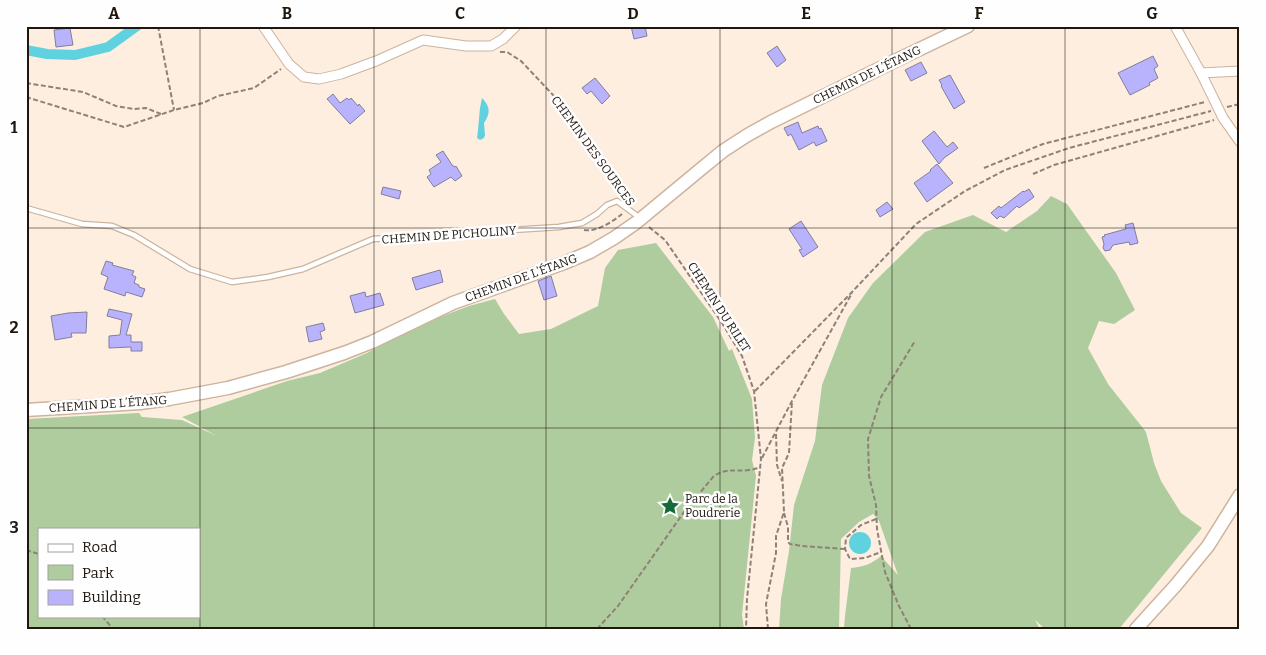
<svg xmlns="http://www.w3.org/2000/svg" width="1266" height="655" viewBox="0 0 1266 655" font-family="Bitter,serif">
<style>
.green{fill:#aecc9d;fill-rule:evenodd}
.water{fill:#60d2df}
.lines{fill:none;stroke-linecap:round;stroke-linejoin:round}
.canal{stroke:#60d2df;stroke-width:10}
.building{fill:#b9b3fe;stroke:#807f9b}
.lane-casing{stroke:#ccb49e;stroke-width:7}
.street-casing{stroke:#ccb49e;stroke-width:11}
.secondary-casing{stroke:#ccb49e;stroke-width:15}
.path{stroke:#8e8277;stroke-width:2;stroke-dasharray:5 2.5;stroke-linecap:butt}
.lane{stroke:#fff;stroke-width:4.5}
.street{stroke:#fff;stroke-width:9}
.secondary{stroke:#fff;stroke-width:12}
.grid{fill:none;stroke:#1f160e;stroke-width:1;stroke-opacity:0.55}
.labels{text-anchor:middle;stroke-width:5;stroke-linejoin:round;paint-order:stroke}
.street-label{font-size:12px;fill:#1f160e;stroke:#fefefe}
.poi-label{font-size:12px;fill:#1f160e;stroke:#fefefe;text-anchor:start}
.neatline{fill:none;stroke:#1f160e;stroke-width:2}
.grid-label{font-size:16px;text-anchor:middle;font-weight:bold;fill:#1f160e}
</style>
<rect width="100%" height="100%" fill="#fdeee0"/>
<g class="green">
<path d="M 1051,196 L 1067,204 L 1116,273 L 1135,310 L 1114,324 L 1099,321 L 1088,348 L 1108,384 L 1146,432 L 1154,463 L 1161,481 L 1181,513 L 1202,528 L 1119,629 L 1045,629 L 1035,620 L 1040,629 L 844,629 L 845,616 L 851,568 C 863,567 872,564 881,556 L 898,575 L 879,521 L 873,514 L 859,522 L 841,539 L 839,629 L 779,629 L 781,599 L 789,551 L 794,505 L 815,441 L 822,385 L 848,318 L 873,283 L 925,232 L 973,215 L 1006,232 L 1037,211 Z"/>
<path d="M 656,243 L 713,317 L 729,351 L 732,349 L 752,399 L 755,438 L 752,460 L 756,476 L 742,615 L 744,629 L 26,629 L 26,419 L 139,413 L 142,417 L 182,420 L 217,436 L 182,417 L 287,381 L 320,373 L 367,353 L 419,325 L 469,306 L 495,299 L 504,314 L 519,334 L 551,329 L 598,306 L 605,268 L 618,250 ZM 39,529 L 199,529 L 199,616 L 39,616 Z"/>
</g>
<g class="water">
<path d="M 482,98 C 490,106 491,113 484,123 L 485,135 L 484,138 L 480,140 L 477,138 L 478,130 L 480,108 Z"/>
<circle cx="860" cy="543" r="11"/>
</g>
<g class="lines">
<polyline class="canal" points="26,50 47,54 75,55 108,47 137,26"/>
</g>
<g class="building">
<polygon points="631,26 645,26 647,36 634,39"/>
<polygon points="70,28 73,45 56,47 54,30"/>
<polygon points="777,46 786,60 777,67 767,53"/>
<polygon points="1153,56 1158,66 1154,69 1158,78 1149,83 1150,85 1130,95 1118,73"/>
<polygon points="921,62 927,73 911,81 905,70"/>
<polygon points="950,75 965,102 954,109 941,86 942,85 939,80"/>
<polygon points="595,78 610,96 602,104 591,91 587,94 582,88"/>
<polygon points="333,94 340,103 347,98 349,100 351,98 358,106 359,104 365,111 350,124 327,99"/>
<polygon points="798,122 802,133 818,126 819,129 821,128 827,141 816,146 814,142 799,150 791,134 788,136 784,128"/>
<polygon points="934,131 947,147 953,142 958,148 944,158 939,164 922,141"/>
<polygon points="443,151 452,165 455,167 456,166 462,176 455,181 451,177 434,187 427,177 431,174 429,170 441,162 436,155"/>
<polygon points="937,164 953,183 927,202 914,183 931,171 930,170"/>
<polygon points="383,187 401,191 399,199 381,194"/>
<polygon points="1029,189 1034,197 1019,208 1017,206 1004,218 1000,216 997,219 991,213 999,206 1001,208 1023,191 1024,192"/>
<polygon points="887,202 893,209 880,217 876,210"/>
<polygon points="801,221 818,247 803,257 799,250 802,249 789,229"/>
<polygon points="1133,223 1138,243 1130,245 1129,242 1113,245 1110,250 1105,251 1103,248 1104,244 1102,237 1105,236 1104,235 1126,229 1125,225"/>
<polygon points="106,261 113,263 112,265 134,271 132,275 136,277 134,283 139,285 139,287 145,289 142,297 126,292 125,296 104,289 108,277 101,274"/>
<polygon points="440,270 443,282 416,290 412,278"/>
<polygon points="551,276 557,296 544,300 538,281"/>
<polygon points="365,292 366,297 380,293 384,305 355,313 350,296"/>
<polygon points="109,309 132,314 126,335 131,335 131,342 142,342 142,351 131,351 131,347 109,348 109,336 120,335 122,320 107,316"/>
<polygon points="87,312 86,333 71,333 72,337 55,340 51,316 68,313"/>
<polygon points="323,323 325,330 320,332 322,339 309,342 306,327"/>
</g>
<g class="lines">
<g class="lane-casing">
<polyline id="lane" points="26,208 82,224 112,226 134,235 190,269 232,282 268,277 303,269 373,239 559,227 582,223 597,214 607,205 617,201 640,218"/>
</g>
<g class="street-casing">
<g id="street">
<polyline points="263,26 289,64 304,77 319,79 341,74 376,61 423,40 466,46 491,46 503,39 516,26"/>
<polyline points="1175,26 1201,73 1240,71"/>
<polyline points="1201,73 1223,118 1240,142"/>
</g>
</g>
<g class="secondary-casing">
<g id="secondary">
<polyline points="26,410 140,403 169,399 228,388 286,372 344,353 372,342 453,303 564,263 590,252 614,238 637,222 701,169 723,151 746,136 771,122 901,58 968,26"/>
<polyline points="1136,629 1176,585 1208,546 1240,495"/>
</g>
</g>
<g class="path">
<polyline points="158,26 174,110"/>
<polyline points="500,52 507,52 521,61 554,96 572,120 604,170 623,195"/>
<polyline points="26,83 83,92 116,106 134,109 146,108 161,114"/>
<polyline points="26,97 124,127 174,110 203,103 218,96 254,88 281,69"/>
<polyline points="1227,107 1240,104"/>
<polyline points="984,168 1043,144 1205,102"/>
<polyline points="1033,174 1054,165 1214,120"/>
<polyline points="649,227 665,240 722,323 742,356 754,391 761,459 747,599 746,629"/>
<path d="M 584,230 C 597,232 612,222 622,214"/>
<polyline points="755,391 853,291 916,224 965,191 1005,170 1069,148 1211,111"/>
<polyline points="776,434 777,465 782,481"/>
<polyline points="762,458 792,401 852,293"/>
<polyline points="784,513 788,527 788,542 790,544 802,546 845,549"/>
<polyline points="876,519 861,525 846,538 845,549 850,559 865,558 881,552"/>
<polyline points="26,550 39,554"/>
<polyline points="102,616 113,629"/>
<path d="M 597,629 L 618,606 L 684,512 L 713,477 C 726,467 734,472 749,470 C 753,470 757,468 761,467"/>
<polyline points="768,629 766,604 776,553 776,536 784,512 782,468 789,453 792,401"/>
<polyline points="911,629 899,606 885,572 877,529 876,505 869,476 868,439 881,397 915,341"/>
</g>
<use href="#lane" class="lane"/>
<use href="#street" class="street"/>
<use href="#secondary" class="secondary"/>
</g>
<path class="grid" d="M 200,26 L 200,629M 374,26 L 374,629M 546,26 L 546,629M 720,26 L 720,629M 892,26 L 892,629M 1065,26 L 1065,629M 26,228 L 1240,228M 26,428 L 1240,428"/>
<defs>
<g id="sight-bare" transform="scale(1.5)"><path d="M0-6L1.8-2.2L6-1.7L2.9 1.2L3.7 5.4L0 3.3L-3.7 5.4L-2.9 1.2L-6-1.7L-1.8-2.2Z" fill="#15693a" stroke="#fefefe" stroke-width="2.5" paint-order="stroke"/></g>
</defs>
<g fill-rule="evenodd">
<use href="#sight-bare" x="670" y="506"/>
</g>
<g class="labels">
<g class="street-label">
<text transform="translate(867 75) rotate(-26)" y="4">CHEMIN DE L’ÉTANG</text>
<text transform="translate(593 151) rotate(54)" y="4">CHEMIN DES SOURCES</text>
<text transform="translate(449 235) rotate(-4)" y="4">CHEMIN DE PICHOLINY</text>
<text transform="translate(521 278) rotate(-20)" y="4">CHEMIN DE L’ÉTANG</text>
<text transform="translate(719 307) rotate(57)" y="4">CHEMIN DU RILET</text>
<text transform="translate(108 404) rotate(-4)" y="4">CHEMIN DE L’ÉTANG</text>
</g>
<g class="poi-label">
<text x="685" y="503">Parc de la<tspan x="685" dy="14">Poudrerie</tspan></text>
</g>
</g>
<rect width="1266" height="655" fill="none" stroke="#fefefe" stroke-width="55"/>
<rect x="38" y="528" width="162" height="90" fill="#fefefe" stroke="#a5a19e"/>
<rect x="48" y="544" width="25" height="8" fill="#ffffff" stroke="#a5a19e"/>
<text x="82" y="552" font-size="15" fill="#1f160e">Road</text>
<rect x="48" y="565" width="25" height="15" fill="#aecc9d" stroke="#a5a19e"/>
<text x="82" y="578" font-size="15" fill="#1f160e">Park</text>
<rect x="48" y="590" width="25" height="15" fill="#b9b3fe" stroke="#a5a19e"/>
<text x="82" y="602" font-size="15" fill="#1f160e">Building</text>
<rect x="28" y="28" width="1210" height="600" class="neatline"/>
<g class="grid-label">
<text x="114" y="19">A</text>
<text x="287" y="19">B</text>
<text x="460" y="19">C</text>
<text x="633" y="19">D</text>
<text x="806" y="19">E</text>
<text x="979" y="19">F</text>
<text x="1152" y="19">G</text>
<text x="14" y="133">1</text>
<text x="14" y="333">2</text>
<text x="14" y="533">3</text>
</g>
</svg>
